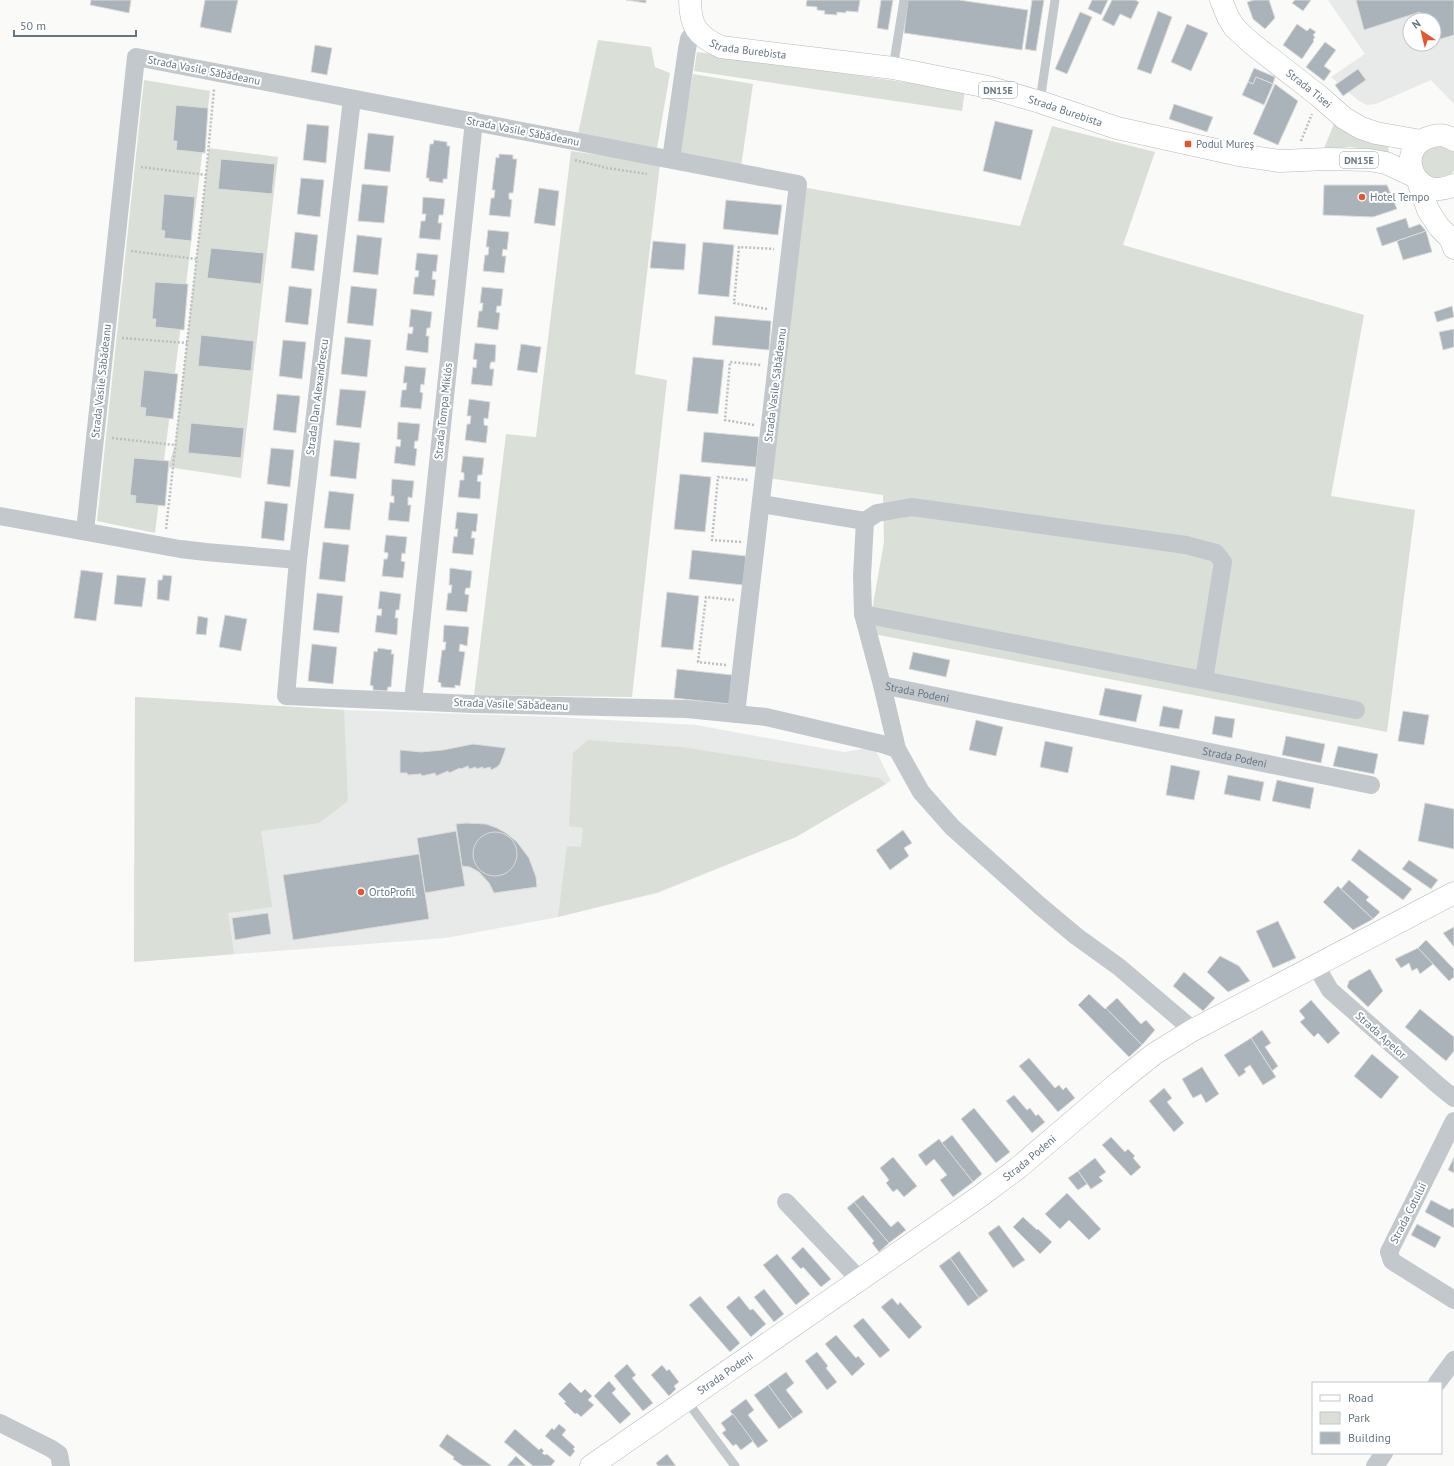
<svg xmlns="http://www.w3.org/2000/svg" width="1454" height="1466" viewBox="0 0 1454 1466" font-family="'PT Sans',sans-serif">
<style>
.built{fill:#e8e9e9;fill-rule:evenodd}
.green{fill:#dadfd7}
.building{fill:#aab3b9;stroke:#dcdcda}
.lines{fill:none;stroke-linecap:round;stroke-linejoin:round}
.secondary-casing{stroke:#b3babf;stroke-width:23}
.primary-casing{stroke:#b5babe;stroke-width:23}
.path{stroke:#bbbfc2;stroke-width:2.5;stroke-dasharray:2 2;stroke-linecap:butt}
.lane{stroke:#c3c8cc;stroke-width:9}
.street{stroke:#c3c8cc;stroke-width:18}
.secondary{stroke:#fff;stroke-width:22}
.primary{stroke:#fff;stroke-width:22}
.poi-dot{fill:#e4572e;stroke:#fff;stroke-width:1.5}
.labels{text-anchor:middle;stroke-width:4;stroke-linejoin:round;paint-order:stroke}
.shield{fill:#fff;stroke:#939fa8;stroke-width:1}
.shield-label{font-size:10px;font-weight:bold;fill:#657683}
.street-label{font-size:11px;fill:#657683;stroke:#fff}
.poi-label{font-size:11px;fill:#657683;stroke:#fff;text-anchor:start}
</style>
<rect width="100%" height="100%" fill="#fafaf8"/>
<g class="built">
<path d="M 1328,0 L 1454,0 L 1454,104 L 1431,80 L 1376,104 L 1367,105 L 1359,101 L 1331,77 L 1365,54 ZM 1410,20 L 1434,20 L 1434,44 L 1410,44 Z"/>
<polygon points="135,697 344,710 556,717 696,725 844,752 874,747 891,781 796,837 658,893 553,918 446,938 134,962"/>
</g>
<g class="green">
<polygon points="598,40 651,47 655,67 670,73 657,148 578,134"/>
<polygon points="697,52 965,91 962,111 694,71"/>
<polygon points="693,74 753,84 741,167 679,155"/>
<polygon points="144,80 210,91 155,533 97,521"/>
<polygon points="1338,114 1388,145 1389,153 1350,147 1323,151"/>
<polygon points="1052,126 1155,152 1123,245 1364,315 1331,496 1415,510 1387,732 868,633 884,542 883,495 768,478 802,187 1020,226"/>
<path d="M 1435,144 L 1450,147 L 1454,152 L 1454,171 L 1450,175 L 1435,179 C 1426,175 1418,166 1422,155 C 1424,151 1431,147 1435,144 Z"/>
<polygon points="209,148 278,157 241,478 168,467 175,445"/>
<polygon points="571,151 660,164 635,374 667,380 632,697 474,695 506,434 536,437"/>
<polygon points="135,697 344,710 348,801 319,823 261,831 272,907 228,913 234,954 134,962"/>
<polygon points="588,740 681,747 879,778 886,784 796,837 658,892 558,917 567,846 581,847 583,828 569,826 573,753"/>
</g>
<g class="building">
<polygon points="91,0 131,0 129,13 90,5"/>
<polygon points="205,0 238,0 231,33 200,27"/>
<polygon points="626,0 646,0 646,3"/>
<polygon points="807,0 860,0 858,12 846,11 846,13 837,12 837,15 824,14 825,11 817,10 817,7 806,6"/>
<polygon points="881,0 893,0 888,30 877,28"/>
<polygon points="908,0 959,0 1028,10 1022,50 904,33"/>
<polygon points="1032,0 1044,0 1036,51 1025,49"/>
<polygon points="1092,0 1108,0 1101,15 1088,9"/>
<polygon points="1112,0 1135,0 1139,2 1131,19 1120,14 1114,26 1102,20"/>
<polygon points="1254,0 1269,0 1275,18 1265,29 1253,19 1247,2"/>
<polygon points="1295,0 1311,0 1303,11 1292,3"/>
<polygon points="1356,0 1454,0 1454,35 1434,41 1434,20 1423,20 1420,12 1364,30"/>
<polygon points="1158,11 1172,17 1151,74 1137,69"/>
<polygon points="1080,12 1092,17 1067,74 1055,69"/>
<polygon points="1187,24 1208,33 1191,71 1171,62"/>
<polygon points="1297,24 1307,31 1310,28 1316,32 1313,35 1315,37 1313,40 1314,41 1302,59 1283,45"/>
<polygon points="1325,42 1336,50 1324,66 1331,71 1324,81 1306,67"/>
<polygon points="315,45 332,48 327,75 311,72"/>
<polygon points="1254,68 1275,77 1273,84 1256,77 1253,84 1248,82"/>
<polygon points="1358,69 1366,80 1343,96 1335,85"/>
<polygon points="1256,77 1273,84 1264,105 1242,95 1248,82 1253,84"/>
<polygon points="1275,84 1298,101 1278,145 1253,134"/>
<polygon points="1174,104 1213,117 1207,132 1169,119"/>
<polygon points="176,105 208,108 205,153 176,150 177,141 173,141"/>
<polygon points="995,121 1033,130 1021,180 983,171"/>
<polygon points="307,124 329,126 326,163 303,160"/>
<polygon points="368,133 394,136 390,172 364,169"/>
<polygon points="434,140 447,142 447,146 450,146 447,179 443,179 443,183 429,181 429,178 426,178 430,144 433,144"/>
<polygon points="499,154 513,155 513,159 517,159 513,193 509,193 509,199 512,200 510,217 489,215 491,198 494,198 495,190 492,190 496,157 499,158"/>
<polygon points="221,159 275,164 272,194 218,189"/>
<polygon points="301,178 324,180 320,217 297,214"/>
<polygon points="362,184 388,186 384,223 358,221"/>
<polygon points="1324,185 1387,185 1397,209 1373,217 1323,215"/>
<polygon points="539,188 559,191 555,226 534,223"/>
<polygon points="164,194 195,197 191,241 164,238 165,231 161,230"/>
<polygon points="423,197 445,199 443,215 439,215 438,223 442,223 440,240 419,238 421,221 425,221 426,214 422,214"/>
<polygon points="726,200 782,205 778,235 723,229"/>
<polygon points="1406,218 1409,228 1420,224 1426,231 1382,246 1376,228"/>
<polygon points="488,230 509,232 507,250 503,249 502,256 506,256 504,273 483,271 485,255 488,255 489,247 486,247"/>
<polygon points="1426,231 1432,252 1403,260 1397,241"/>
<polygon points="295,232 318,235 314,271 291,268"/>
<polygon points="357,235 382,238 378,275 353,272"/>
<polygon points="653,241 686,244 684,270 650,268"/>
<polygon points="703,242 734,245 729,297 698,294"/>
<polygon points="211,248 264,253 261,284 207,278"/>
<polygon points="417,253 438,255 436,272 433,271 432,279 436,280 434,296 413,294 415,277 418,277 419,271 415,270"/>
<polygon points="155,282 188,284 184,330 155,327 156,319 152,319"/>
<polygon points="289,286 312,289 308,325 285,322"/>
<polygon points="351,286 377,289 373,326 347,323"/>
<polygon points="482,287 503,289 501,306 497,306 496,312 500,313 498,330 477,327 479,311 482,311 483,303 480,303"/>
<polygon points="1452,306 1454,317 1437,322 1434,312"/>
<polygon points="411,309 432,312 430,328 427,328 426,336 429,336 428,353 406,350 408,333 412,334 413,330 413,327 409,327"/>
<polygon points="715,316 771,321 769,350 712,345"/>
<polygon points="1454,329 1454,347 1443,350 1439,332"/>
<polygon points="201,335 254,341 251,371 198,366"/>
<polygon points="345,337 371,340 367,377 341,374"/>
<polygon points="283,340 306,342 302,379 279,376"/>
<polygon points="475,343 496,345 495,362 491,362 490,365 490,369 494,369 492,386 471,384 473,367 476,368 477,360 473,359"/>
<polygon points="521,344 541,347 537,373 517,370"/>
<polygon points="693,357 724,360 718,414 687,411"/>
<polygon points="405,366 426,368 424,385 421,384 420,392 423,393 421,409 400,407 402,390 406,390 407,383 403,383"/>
<polygon points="144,370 178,374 173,419 145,416 146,408 140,407"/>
<polygon points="340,389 366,391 361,428 336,425"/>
<polygon points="277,394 300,396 296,433 273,430"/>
<polygon points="469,399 490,402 488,419 484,418 484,425 488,426 486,443 465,440 467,424 470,424 471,416 467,416"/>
<polygon points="398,422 420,424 418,441 415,441 414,448 417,449 415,466 394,463 396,446 400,447 401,440 397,439"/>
<polygon points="191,423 244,428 241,458 188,453"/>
<polygon points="704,432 759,437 756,467 701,462"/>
<polygon points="334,440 360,443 356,479 330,476"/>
<polygon points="271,448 294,450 290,487 267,484"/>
<polygon points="463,456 484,458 482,475 478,475 477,481 481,482 480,499 458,497 460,480 464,480 464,473 461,472"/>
<polygon points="134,458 169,461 165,506 135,503 136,496 130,495"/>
<polygon points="680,474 711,477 705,532 674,529"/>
<polygon points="392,479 414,481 412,498 408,497 408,505 411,505 409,522 388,520 390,502 394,503 394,496 391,496"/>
<polygon points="329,491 354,494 350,530 324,528"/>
<polygon points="265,501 288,504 284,541 261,538"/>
<polygon points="457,512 478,514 476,532 472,531 472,534 471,538 475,538 473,555 452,553 454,536 457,537 458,529 455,529"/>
<polygon points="386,535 407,537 405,554 402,553 401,561 405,562 403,578 382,576 384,559 387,559 388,556 388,553 384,552"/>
<polygon points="323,542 349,545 345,582 319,579"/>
<polygon points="692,550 746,556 743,585 689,579"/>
<polygon points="450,568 472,571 470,588 466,588 465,591 465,594 469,595 467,612 446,610 448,593 451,593 452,585 449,585"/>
<polygon points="81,570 103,573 96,621 74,618"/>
<polygon points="117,575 146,578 142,607 114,604"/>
<polygon points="163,575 172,576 169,601 157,599 158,580 162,580"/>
<polygon points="380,591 401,594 399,610 396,610 395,618 398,618 397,635 375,632 377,615 381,616 382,609 378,609"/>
<polygon points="667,592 699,596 693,650 661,647"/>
<polygon points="317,593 343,596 339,633 313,630"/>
<polygon points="225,615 247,619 241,651 219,647"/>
<polygon points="198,616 208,618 206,635 196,634"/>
<polygon points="444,625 469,627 467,646 460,644 459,651 465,652 460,686 455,685 455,688 441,687 441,683 438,682 442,650 445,650 446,642 443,642"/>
<polygon points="312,644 337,647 333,684 308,681"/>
<polygon points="378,648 392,650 391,654 394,654 391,687 388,687 387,691 373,690 373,686 370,685 374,651 377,652"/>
<polygon points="913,652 950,660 946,677 909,669"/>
<polygon points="677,669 732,675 729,704 674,698"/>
<polygon points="1105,688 1142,695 1136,722 1099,715"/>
<polygon points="1163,706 1183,710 1179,729 1159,726"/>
<polygon points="1403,711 1429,715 1424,745 1398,741"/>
<polygon points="1215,716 1235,719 1232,738 1212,734"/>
<polygon points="976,720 1003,727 996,756 969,750"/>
<polygon points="1286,736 1325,744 1321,763 1282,755"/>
<polygon points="1045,741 1073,747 1068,773 1040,767"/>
<polygon points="473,744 506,748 500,764 497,767 491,770 490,767 483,769 483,767 476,769 476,767 469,769 468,766 461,769 460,768 449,773 448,771 436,776 435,773 422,776 421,774 408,775 407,773 400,773 400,750 421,752 443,750"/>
<polygon points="1338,746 1378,754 1374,774 1333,766"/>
<polygon points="1171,765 1200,771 1194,800 1166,795"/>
<polygon points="1228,775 1264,782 1260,801 1224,794"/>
<polygon points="1277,780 1314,788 1310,809 1272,801"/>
<polygon points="1425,803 1454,809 1454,849 1418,841"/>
<polygon points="466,823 486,824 497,828 506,833 517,842 529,858 536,877 537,887 494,893 489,883 479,872 470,867 462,866 456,824"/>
<polygon points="903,830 912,843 904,848 909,856 890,870 876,850"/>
<polygon points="456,831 465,886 425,893 417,838"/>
<circle cx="495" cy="854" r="22"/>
<polygon points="1359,849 1412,889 1403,900 1351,860"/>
<polygon points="419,854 429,919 293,940 283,875"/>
<polygon points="1409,860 1438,880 1431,889 1402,869"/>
<polygon points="1349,880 1369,897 1366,900 1380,912 1373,919 1341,889"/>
<polygon points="1338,886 1341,889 1373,919 1353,930 1323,902"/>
<polygon points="268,913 271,934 235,940 232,918"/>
<polygon points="1278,921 1296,958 1273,968 1256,931"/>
<polygon points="1454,927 1454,947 1443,933"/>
<polygon points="1426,940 1454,969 1454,977 1449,981 1418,948"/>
<polygon points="1418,948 1433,964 1420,974 1417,968 1412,971 1409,963 1401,968 1395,959"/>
<polygon points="1220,956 1239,966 1250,981 1228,992 1207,972"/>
<polygon points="1370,969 1383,991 1368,1007 1347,987 1349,981"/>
<polygon points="1184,972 1215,998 1203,1011 1173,986"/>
<polygon points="1089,994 1105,1009 1106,1008 1142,1045 1129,1057 1078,1005"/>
<polygon points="1117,998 1141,1024 1146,1020 1155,1030 1142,1045 1106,1008"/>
<polygon points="1311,1000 1340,1033 1328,1044 1318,1033 1314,1037 1300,1022 1305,1018 1299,1011"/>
<polygon points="1420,1009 1454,1037 1454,1051 1446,1061 1405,1027"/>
<polygon points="1262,1030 1271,1043 1265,1047 1278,1066 1272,1071 1251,1038"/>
<polygon points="1251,1038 1276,1077 1263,1085 1250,1065 1244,1069 1246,1072 1239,1077 1224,1055"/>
<polygon points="1372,1054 1399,1077 1381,1099 1354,1076"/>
<polygon points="1029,1058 1055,1088 1059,1085 1063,1090 1066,1087 1075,1098 1058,1112 1019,1066"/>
<polygon points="1202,1067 1219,1094 1206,1103 1201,1094 1193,1098 1182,1079"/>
<polygon points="1164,1088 1172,1098 1167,1102 1184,1123 1174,1132 1149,1101"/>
<polygon points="1014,1095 1027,1110 1030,1108 1036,1116 1038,1114 1045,1122 1032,1133 1006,1101"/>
<polygon points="974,1108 1010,1152 996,1163 961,1119"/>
<polygon points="952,1135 982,1174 973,1182 942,1143"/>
<polygon points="1111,1137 1125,1152 1128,1149 1135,1156 1133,1158 1141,1167 1131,1176 1102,1145"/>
<polygon points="939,1139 973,1182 953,1197 940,1180 947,1175 934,1159 926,1166 918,1155"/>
<polygon points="893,1157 917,1186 904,1197 897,1189 893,1192 886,1183 889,1180 880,1168"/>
<polygon points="1454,1157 1454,1173 1448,1170"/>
<polygon points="1095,1158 1106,1172 1099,1177 1103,1181 1091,1189 1078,1171"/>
<polygon points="1078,1171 1087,1184 1078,1190 1068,1178"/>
<polygon points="1067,1193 1101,1229 1089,1240 1069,1220 1060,1229 1045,1214"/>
<polygon points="863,1195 891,1227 898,1221 906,1230 889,1243 854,1202"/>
<polygon points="1431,1200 1450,1210 1452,1208 1454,1209 1454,1228 1425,1212"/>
<polygon points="854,1202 889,1243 879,1252 872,1243 874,1241 847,1208"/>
<polygon points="1023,1217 1037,1230 1038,1229 1052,1242 1040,1254 1013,1227"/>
<polygon points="1417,1224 1441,1237 1435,1248 1411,1235"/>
<polygon points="999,1225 1025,1260 1013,1268 988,1233"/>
<polygon points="803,1247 831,1279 821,1287 803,1267 801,1269 791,1258"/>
<polygon points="959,1251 988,1291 979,1298 950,1258"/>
<polygon points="777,1254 810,1294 796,1305 763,1265"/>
<polygon points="950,1258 979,1298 968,1306 939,1266"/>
<polygon points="764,1289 784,1314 774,1322 754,1297"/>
<polygon points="700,1296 740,1343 730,1352 689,1305"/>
<polygon points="739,1296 750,1310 753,1309 766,1324 751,1337 726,1307"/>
<polygon points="892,1298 898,1305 900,1302 922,1327 909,1339 881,1307"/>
<polygon points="863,1318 890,1350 880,1358 853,1326"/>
<polygon points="836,1335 856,1358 858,1356 865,1364 852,1376 825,1344"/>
<polygon points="817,1352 828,1366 826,1368 837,1382 827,1390 805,1361"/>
<polygon points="627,1364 636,1375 632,1378 653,1403 643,1411 614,1376"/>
<polygon points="662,1365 667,1371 669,1369 679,1382 674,1386 676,1389 669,1396 651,1375"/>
<polygon points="786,1372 794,1383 786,1390 803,1412 793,1419 768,1385"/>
<polygon points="609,1381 616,1389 612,1393 631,1414 620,1424 594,1396"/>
<polygon points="570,1382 581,1393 585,1389 592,1396 588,1400 594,1405 581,1417 577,1413 575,1414 564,1403 566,1402 558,1394"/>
<polygon points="768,1385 793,1419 779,1429 754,1395"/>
<polygon points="746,1399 754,1410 748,1415 768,1441 758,1448 730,1411"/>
<polygon points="733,1414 753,1441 741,1450 736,1444 733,1446 722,1433 726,1430 721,1423"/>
<polygon points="559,1424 566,1430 562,1435 575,1447 573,1449 575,1451 570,1457 545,1436 552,1428 554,1430"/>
<polygon points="515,1429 539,1450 541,1448 544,1451 542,1453 545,1455 547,1454 555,1461 551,1466 533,1466 504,1442"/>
<polygon points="447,1434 492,1466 463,1466 453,1459 454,1457 439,1446"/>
<polygon points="667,1454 676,1466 658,1466 656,1463"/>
<polygon points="516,1456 526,1466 507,1466"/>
</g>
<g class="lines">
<g class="secondary-casing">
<g id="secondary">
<polyline points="1418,181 1428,210 1439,227 1450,238 1454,248"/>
<path id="s2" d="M 591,1466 L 979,1197 L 1018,1168 L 1119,1082 L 1154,1054 L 1193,1030 L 1454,893"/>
</g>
</g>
<g class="primary-casing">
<g id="primary">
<path id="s3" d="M 690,0 C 690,26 697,36 721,47 L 893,68 L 988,87 L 1040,102 L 1117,128 L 1239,155 L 1280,161 L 1328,159 L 1369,160 L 1386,163 L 1414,176"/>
<path id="s4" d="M 1221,0 L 1228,17 L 1234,27 L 1251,43 L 1319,96 L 1344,118 L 1361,128 L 1376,133 L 1421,141"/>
<path d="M 1454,140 C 1444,134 1438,134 1427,138 C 1394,151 1415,204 1454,185"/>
</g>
</g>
<g class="path">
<polyline points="1301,141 1312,114"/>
<polyline points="575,160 607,168 647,174"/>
<polyline points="141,167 206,175"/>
<polyline points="131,251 196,259"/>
<polyline points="767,309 734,303 739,247 774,249"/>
<polyline points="122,338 187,343"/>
<polyline points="754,425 725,420 730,362 761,365"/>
<polyline points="112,438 175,445"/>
<polyline points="166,529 206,175 214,89"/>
<polyline points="741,542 712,540 718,477 748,480"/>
<polyline points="726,665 698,662 706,597 734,600"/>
</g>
<g class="lane">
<polyline points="893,68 904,0"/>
<polyline points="1040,101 1055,0"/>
<polyline points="686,1400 735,1466"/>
</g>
<g class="street">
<polyline points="352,99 298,560 286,696 473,704 687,709 766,717 882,744 897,749"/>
<polyline points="671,159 687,49 689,39 696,29"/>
<polyline points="761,504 865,521"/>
<polyline points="0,516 180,549 206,552 298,560"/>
<polyline points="85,531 136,57 798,184 736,714"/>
<polyline points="863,614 1356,710"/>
<polyline points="882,685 863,614 862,576 865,521 877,513 912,507 1186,545 1216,553 1223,562 1204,680"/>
<polyline points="413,701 474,121"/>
<polyline points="1316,966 1330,990 1439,1086 1454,1098"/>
<path id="s1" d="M 1193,1030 L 1119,967 L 1076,936 L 1039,905 L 952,827 L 921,792 L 897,749 L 882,685 L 1371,785"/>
<polyline points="1454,1121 1389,1252 1392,1261 1454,1300"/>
<polyline points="786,1202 860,1280"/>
<polyline points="1437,1383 1454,1360"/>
<polyline points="0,1423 50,1448 59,1454 61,1466"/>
<polyline points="1375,1466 1384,1453"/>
</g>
<use href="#secondary" class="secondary"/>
<use href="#primary" class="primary"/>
</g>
<g class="poi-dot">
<rect x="1184" y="140" width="8" height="8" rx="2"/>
<circle cx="1362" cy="197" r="4"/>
<circle cx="361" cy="892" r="4"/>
</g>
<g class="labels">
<g class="shield">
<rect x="979" y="82" width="38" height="16" rx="3"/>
<rect x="1340" y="152" width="38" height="16" rx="3"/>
</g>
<g class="shield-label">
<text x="998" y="94">DN15E</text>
<text x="1359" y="164">DN15E</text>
</g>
<g class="street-label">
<text dy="4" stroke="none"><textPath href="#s3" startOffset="88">Strada Burebista</textPath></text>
<text transform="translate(204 70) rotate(11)" y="4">Strada Vasile Săbădeanu</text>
<text dy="4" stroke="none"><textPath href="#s4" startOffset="127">Strada Tisei</textPath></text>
<text dy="4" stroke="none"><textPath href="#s3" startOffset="412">Strada Burebista</textPath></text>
<text transform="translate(523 131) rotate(11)" y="4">Strada Vasile Săbădeanu</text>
<text transform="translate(101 381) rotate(-84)" y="4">Strada Vasile Săbădeanu</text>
<text transform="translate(775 385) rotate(-83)" y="4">Strada Vasile Săbădeanu</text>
<text transform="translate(317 397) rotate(-83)" y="4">Strada Dan Alexandrescu</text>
<text transform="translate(443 411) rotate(-84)" y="4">Strada Tompa Miklós</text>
<text dy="4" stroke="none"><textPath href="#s1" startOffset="513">Strada Podeni</textPath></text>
<text transform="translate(511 704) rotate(2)" y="4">Strada Vasile Săbădeanu</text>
<text dy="4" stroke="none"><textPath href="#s1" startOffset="837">Strada Podeni</textPath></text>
<text transform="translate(1381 1035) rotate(42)" y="4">Strada Apelor</text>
<text dy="4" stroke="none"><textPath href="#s2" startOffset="536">Strada Podeni</textPath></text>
<text transform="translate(1408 1213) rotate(-63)" y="4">Strada Cotului</text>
<text dy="4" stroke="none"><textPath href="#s2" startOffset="163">Strada Podeni</textPath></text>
</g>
<g class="poi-label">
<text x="1196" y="148">Podul Mureș</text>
<text x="1370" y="201">Hotel Tempo</text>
<text x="369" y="896">OrtoProfil</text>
</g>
</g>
<rect x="1312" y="1382" width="130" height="72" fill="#ffffff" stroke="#c1c8cd"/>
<rect x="1320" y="1395" width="20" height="6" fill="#ffffff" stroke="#c1c8cd"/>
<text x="1348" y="1402" font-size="12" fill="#657683">Road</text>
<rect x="1320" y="1412" width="20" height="12" fill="#dadfd7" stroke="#c1c8cd"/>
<text x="1348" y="1422" font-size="12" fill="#657683">Park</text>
<rect x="1320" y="1432" width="20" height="12" fill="#aab3b9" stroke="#c1c8cd"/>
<text x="1348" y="1442" font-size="12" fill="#657683">Building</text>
<g transform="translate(1422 32) rotate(325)"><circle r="19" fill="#ffffff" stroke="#c1c8cd"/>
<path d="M0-3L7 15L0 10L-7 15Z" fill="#e4572e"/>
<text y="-6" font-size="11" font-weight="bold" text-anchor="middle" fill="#657683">N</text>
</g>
<path d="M14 30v6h122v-6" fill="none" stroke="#657683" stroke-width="2"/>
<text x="20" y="30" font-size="12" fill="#657683" stroke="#ffffff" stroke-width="3" paint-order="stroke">50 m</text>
</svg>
